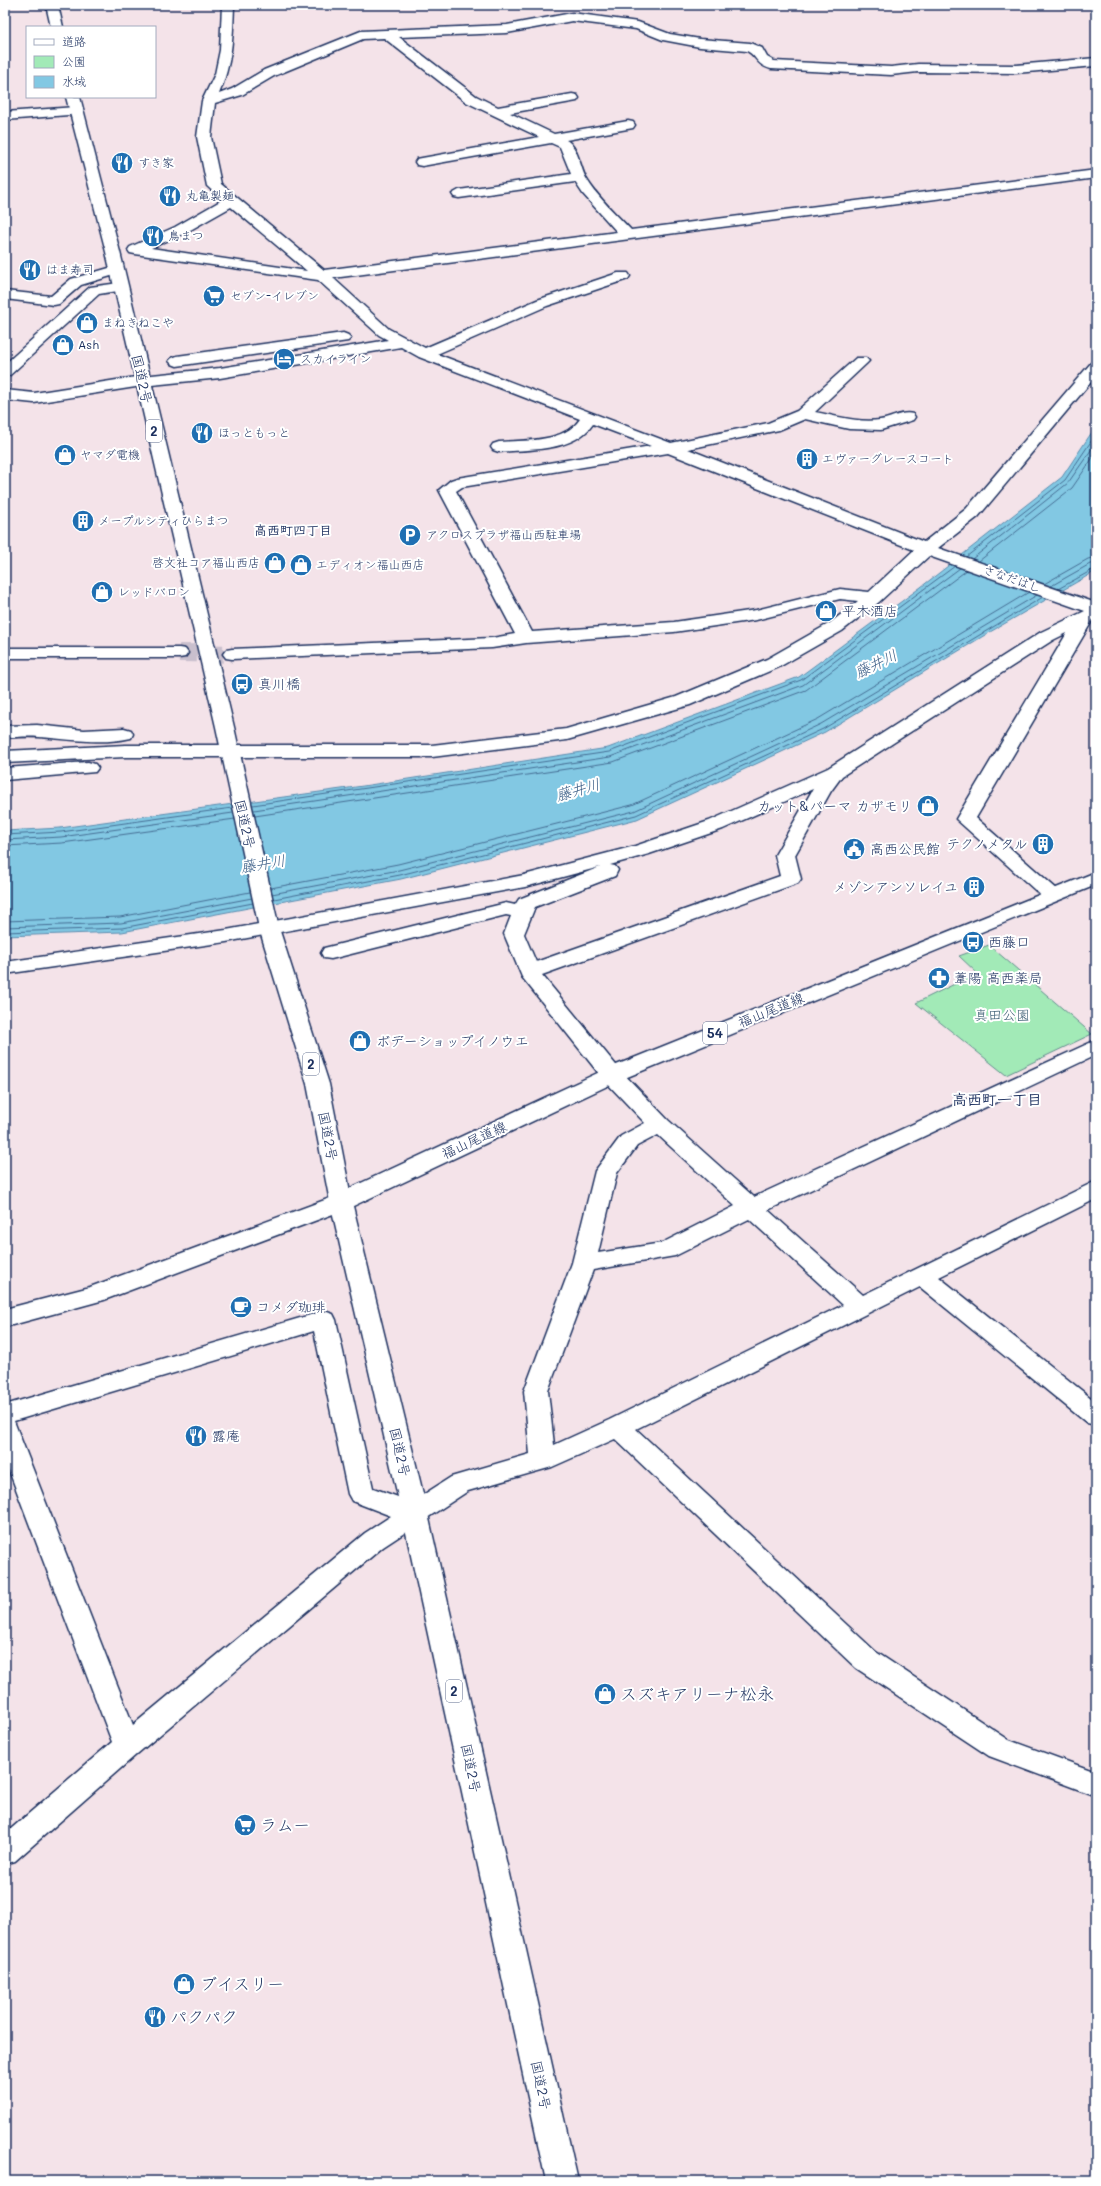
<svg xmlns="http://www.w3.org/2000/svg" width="1101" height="2186" viewBox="0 0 1101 2186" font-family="Mali,'Klee One',sans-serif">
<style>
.green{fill:#a2eab7;stroke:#5e8c8a}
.water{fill:#82c8e3;stroke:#598bae}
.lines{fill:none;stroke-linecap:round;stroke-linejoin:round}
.shore{stroke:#446c93;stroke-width:1}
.minor-tunnel{stroke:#c9bfcd;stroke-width:18;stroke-dasharray:18 8;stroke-linecap:butt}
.minor-casing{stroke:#1b2f5e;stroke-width:3}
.major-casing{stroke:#1b2f5e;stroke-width:3}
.highway-casing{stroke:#1b2f5e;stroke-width:3}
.minor{fill:#fff;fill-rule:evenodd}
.major{fill:#fff;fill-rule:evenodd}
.highway{fill:#fff;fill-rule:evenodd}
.labels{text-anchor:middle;stroke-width:4;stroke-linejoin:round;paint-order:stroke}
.far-poi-label{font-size:12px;fill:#1b2f5e;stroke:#fff;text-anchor:start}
.far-street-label{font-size:12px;fill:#1b2f5e;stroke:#fff}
.shield{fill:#fff;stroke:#5f6d8e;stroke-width:1}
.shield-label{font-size:13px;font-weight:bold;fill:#1b2f5e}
.far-neighbourhood-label{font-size:13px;font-weight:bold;fill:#1b2f5e;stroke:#fff}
.street-label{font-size:14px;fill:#1b2f5e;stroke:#fff}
.poi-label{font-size:14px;fill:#1b2f5e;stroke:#fff;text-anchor:start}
.park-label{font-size:14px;fill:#3d5e74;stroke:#fff}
.water-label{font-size:15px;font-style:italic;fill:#3a5d86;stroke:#fff}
.neighbourhood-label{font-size:15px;font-weight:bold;fill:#1b2f5e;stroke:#fff}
.near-poi-label{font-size:17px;fill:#1b2f5e;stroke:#fff;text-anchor:start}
</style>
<rect width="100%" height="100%" fill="#f4e3e9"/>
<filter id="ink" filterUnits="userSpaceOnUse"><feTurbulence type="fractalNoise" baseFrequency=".025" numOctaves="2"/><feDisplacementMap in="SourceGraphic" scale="8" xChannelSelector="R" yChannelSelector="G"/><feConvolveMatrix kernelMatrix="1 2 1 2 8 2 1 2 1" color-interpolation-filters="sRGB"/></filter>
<g filter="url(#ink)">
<polygon class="green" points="989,945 1092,1034 1006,1075 916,1003 977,973 959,956"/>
<polygon class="water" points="1096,426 1096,571 990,632 825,732 637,819 401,879 122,932 5,936 5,831 60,828 363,786 608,748 799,677 921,587 1062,477"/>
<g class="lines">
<g class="shore">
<polyline points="966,557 1065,480 1096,434"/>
<polyline points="972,559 1068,483 1096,443"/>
<polyline points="979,561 1072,488 1096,453"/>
<polyline points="1044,584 1088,559 1096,557"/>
<polyline points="1051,586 1090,564 1096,563"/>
<polyline points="1058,589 1096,568"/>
<polyline points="253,805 609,752 801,680 955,566"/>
<polyline points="254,810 610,757 803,685 960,568"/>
<polyline points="255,816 613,762 806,690 967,570"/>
<polyline points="5,835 61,832 232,808"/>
<polyline points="5,840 61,837 233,813"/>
<polyline points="5,846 62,843 235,819"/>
<polyline points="271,888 398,864 632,805 818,719 1029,592"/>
<polyline points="272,894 399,870 634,811 821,724 1037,595"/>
<polyline points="274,899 400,875 636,815 823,729 1043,597"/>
<polyline points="5,921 120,917 250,892"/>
<polyline points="5,927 121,923 252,898"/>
<polyline points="5,932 122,928 253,903"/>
</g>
<polyline class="minor-tunnel" points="179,653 232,654"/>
<g class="minor-casing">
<g id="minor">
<path d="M 222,5 L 234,5 C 233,38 232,63 219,94 L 232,89 L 264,70 L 361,31 L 507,25 L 572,13 L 638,22 L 670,34 L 700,39 L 750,43 L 762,48 L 767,57 L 774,61 L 891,67 L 918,64 L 1016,65 L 1096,58 L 1096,66 L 1016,73 L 918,72 L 891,75 L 771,69 C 756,65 757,56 747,51 L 700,47 L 663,40 L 636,29 L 572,21 L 507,33 L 399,37 L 476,96 L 498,107 L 572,94 L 577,95 L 579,98 L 577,101 L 510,113 L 554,134 L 628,121 L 633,122 L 635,125 L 633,128 L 566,140 C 578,146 580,167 586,178 C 597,197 616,214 631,230 L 1096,170 L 1096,178 L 333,278 L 389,329 L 425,348 L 537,300 L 618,273 L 628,273 L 630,276 L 628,279 L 547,306 L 437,354 L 671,443 L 768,423 L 797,411 L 856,358 L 866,358 L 869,361 L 866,364 L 815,412 C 836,416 858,423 880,420 C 891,419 901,411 913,414 L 915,417 L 913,420 L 881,430 L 849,429 L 805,419 L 779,430 L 688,449 L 924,542 L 966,509 L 1091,363 L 1096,361 L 1096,376 L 978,517 L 938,548 L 1096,603 L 1096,614 L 1093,614 L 1095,616 L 976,818 L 1059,891 L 1062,895 L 1059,899 L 1052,901 L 1045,899 L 956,819 L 1067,633 L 1053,640 L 842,776 L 831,791 L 795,855 L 801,879 L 798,883 L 542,975 L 620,1070 L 668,1120 L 754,1197 L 1096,1040 L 1096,1055 L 768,1210 L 863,1295 L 1096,1181 L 1096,1199 L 939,1277 L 1096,1402 L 1096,1425 L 1087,1423 L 920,1287 L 636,1429 L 876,1652 L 1009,1740 L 1096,1772 L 1096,1796 L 989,1756 L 856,1668 L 615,1439 L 552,1467 L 468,1491 L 383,1547 L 137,1754 L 15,1861 L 5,1864 L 5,1834 L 112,1742 L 5,1460 L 5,1405 L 324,1311 L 333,1314 L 336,1320 L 373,1488 L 412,1502 L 451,1477 L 530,1454 L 524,1391 L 572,1263 L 595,1171 L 621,1136 L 645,1123 L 604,1080 L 522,977 L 504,934 L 511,916 L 506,915 L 331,959 L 324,958 L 321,953 L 324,948 L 506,903 L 515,905 L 519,899 L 600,867 L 525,887 L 226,942 L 5,974 L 5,962 L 226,930 L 524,875 L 635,846 L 709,821 L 828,768 L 1041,632 L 1085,611 L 929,556 L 879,602 L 842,631 L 779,667 L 690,705 L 567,740 L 432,757 L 125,757 L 5,763 L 5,751 L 125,745 L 432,745 L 566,729 L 676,697 L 767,659 L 830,623 L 858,601 L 840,599 L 756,620 L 674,632 L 526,643 L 492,648 L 232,659 L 226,658 L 223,654 L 226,650 L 232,649 L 492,638 L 515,634 L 439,490 L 451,480 L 457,478 L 651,446 L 593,424 C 574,452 530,449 499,452 L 493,450 L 491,447 L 493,444 L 499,442 C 525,440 564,443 580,419 L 419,357 L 401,347 L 220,378 L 142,386 L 34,403 L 5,400 L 5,390 L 34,393 L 142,376 L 220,368 L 388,340 L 379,335 L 318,280 L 135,254 L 130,253 L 128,250 L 130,247 L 175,227 L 222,200 L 207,186 L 197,137 L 202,101 L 215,74 L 220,50 ZM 384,38 L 466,102 L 539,137 L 422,158 L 417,159 L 415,162 L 417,165 L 422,166 L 551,143 L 560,147 L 571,174 L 459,190 L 452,194 L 454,197 L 459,198 L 575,182 L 583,194 L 617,232 L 324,270 L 221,184 L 211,137 L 215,103 L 242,95 L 274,76 L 363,39 ZM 231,207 L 307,271 L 151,248 L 185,233 ZM 668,453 L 914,550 L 869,592 L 840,589 L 756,610 L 674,622 L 532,632 L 456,491 L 462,487 ZM 813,789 L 775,855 L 780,876 L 536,962 L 524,934 L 535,907 L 615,876 L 618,870 L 615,866 L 610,865 L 649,854 L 723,829 ZM 658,1135 L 735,1206 L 662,1243 L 598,1253 L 617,1173 L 637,1146 ZM 749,1219 L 843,1305 L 609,1420 L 554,1445 L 548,1391 L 593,1270 L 675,1256 ZM 314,1331 L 348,1494 L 352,1501 L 391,1516 L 365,1533 L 133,1725 L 14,1421 Z"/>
<polygon points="76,107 83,111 81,114 5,120 5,112"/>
<polygon points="116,266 121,267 123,270 121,273 81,285 59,304 54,305 5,299 5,291 51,296 71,279"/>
<polygon points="119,283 124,284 126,287 124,290 99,294 10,375 5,377 5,364 90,287"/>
<polygon points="343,333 348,335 351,338 348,341 177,366 172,364 169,361 172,358 177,356"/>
<polygon points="5,648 179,648 185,649 188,653 185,657 179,658 5,658"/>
<path d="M 37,725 L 84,730 L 124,728 L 131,730 L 133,734 L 131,738 C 101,745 69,739 39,737 C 28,736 16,737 5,738 L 5,726 Z"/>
<polygon points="88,762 95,764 98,768 95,772 5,780 5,768"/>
<polygon points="341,1194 349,1196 352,1202 349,1208 104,1300 5,1327 5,1309 90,1287"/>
</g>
</g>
<g class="major-casing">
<polygon id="major" points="1096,872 1096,885 620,1080 349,1208 341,1210 333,1208 330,1202 333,1196 604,1070"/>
</g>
<g class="highway-casing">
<g id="highway">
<polygon points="46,5 58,5 63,27 51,27"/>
<polygon points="66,97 80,97 120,252 234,727 279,928 329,1084 352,1202 428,1514 578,2181 546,2181 402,1514 330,1202 307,1084 259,928 216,727 106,252"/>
</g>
</g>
<use href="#minor" class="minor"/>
<use href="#major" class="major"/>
<use href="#highway" class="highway"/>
</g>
</g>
<defs>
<g id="restaurant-disc" transform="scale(1.15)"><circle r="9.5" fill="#1f6fb2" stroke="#fff"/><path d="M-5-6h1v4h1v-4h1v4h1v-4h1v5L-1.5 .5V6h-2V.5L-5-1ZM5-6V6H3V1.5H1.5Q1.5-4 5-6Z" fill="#fff"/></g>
<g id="supermarket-disc" transform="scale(1.15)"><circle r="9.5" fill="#1f6fb2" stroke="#fff"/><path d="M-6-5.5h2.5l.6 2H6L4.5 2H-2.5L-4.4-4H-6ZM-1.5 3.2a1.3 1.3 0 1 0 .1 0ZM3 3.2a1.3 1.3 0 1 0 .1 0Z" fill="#fff"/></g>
<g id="shop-disc" transform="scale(1.15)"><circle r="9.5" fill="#1f6fb2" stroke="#fff"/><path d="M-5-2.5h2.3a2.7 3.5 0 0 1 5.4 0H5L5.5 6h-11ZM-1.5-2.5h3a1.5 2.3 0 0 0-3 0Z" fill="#fff"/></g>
<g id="hotel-disc" transform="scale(1.15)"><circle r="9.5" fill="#1f6fb2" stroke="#fff"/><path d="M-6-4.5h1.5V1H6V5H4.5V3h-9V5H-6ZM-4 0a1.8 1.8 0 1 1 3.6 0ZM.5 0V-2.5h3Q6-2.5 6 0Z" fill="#fff"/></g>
<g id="building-disc" transform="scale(1.15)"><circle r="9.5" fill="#1f6fb2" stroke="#fff"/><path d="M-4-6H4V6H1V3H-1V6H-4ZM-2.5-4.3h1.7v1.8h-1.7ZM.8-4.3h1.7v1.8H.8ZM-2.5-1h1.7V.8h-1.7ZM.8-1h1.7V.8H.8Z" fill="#fff"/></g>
<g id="parking-disc" transform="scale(1.15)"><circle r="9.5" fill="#1f6fb2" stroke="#fff"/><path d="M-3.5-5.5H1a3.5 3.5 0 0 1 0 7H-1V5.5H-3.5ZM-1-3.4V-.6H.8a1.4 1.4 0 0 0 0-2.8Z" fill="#fff"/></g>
<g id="bus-disc" transform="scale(1.15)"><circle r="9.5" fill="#1f6fb2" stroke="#fff"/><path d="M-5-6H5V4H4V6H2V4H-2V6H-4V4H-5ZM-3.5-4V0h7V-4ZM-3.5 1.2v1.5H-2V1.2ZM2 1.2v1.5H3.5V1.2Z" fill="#fff"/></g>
<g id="civic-disc" transform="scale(1.15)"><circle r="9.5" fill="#1f6fb2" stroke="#fff"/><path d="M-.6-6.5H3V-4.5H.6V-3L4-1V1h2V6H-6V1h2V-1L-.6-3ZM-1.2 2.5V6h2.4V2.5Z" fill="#fff"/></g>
<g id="pharmacy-disc" transform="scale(1.15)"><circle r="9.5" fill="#1f6fb2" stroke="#fff"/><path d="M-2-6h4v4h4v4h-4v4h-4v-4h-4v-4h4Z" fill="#fff"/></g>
<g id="cafe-disc" transform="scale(1.15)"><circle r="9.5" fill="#1f6fb2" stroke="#fff"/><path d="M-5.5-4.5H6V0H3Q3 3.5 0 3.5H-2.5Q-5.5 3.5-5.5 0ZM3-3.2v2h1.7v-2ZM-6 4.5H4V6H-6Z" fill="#fff"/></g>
</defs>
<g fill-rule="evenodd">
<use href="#restaurant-disc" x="122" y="163"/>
<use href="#restaurant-disc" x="170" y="196"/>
<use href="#restaurant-disc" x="153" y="236"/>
<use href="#restaurant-disc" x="30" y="270"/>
<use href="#supermarket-disc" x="214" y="296"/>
<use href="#shop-disc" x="87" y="323"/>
<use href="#shop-disc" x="63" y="345"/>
<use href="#hotel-disc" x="284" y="359"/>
<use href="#restaurant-disc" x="202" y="433"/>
<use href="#shop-disc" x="65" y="455"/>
<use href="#building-disc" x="807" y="459"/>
<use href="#building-disc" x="83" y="521"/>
<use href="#parking-disc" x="410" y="535"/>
<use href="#shop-disc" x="275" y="563"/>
<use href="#shop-disc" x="301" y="565"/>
<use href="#shop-disc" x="102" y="592"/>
<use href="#shop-disc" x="826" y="611"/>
<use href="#bus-disc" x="242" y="684"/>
<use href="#shop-disc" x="928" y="806"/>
<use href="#building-disc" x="1043" y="844"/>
<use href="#civic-disc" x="854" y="849"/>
<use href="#building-disc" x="974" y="887"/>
<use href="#bus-disc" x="973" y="942"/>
<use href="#pharmacy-disc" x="939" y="978"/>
<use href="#shop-disc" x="360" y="1041"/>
<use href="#cafe-disc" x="241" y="1307"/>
<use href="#restaurant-disc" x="196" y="1436"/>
<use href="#shop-disc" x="605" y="1694"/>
<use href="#supermarket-disc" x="245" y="1825"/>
<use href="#shop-disc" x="184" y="1984"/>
<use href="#restaurant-disc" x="155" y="2017"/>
</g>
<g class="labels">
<g class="far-poi-label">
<text x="138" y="167">すき家</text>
<text x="186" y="200">丸亀製麺</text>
<text x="168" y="240">鳥まつ</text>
<text x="46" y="274">はま寿司</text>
<text x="230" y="300">セブン-イレブン</text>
<text x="102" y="327">まねきねこや</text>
<text x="78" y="349">Ash</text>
<text x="300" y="363">スカイライン</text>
<text x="218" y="437">ほっともっと</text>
<text x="80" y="459">ヤマダ電機</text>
<text x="822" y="463">エヴァーグレースコート</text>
<text x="98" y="525">メープルシティひらまつ</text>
<text x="426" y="539">アクロスプラザ福山西駐車場</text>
<text x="260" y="567" text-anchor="end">啓文社コア福山西店</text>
<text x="316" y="569">エディオン福山西店</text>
<text x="118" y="596">レッドバロン</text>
</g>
<g class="far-street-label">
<text transform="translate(1012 579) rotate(19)" y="4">さなだはし</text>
</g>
<g class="shield">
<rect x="146" y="420" width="16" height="22" rx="3"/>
<rect x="703" y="1022" width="24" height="22" rx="3"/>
<rect x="303" y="1053" width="16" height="22" rx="3"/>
<rect x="446" y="1680" width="16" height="22" rx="3"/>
</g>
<g class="shield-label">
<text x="154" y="436">2</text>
<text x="715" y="1038">54</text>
<text x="311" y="1069">2</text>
<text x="454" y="1696">2</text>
</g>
<g class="far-neighbourhood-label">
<text x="293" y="535">高西町四丁目</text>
</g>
<g class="street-label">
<text transform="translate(142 379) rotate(77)" y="5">国道2号</text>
<text transform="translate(245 824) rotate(77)" y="5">国道2号</text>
<text transform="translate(771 1010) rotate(-22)" y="5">福山尾道線</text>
<text transform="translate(328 1136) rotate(79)" y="5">国道2号</text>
<text transform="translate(474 1140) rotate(-25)" y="5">福山尾道線</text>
<text transform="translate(400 1452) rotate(77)" y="5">国道2号</text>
<text transform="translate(471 1768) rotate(78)" y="5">国道2号</text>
<text transform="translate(541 2085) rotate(78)" y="5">国道2号</text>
</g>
<g class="poi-label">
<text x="842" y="616">平木酒店</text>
<text x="258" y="689">真川橋</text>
<text x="912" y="811" text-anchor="end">カット&amp;パーマ カザモリ</text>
<text x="1028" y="849" text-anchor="end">テクノメタル</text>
<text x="870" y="854">高西公民館</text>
<text x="958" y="892" text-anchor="end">メゾンアンソレイユ</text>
<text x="988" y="947">西藤口</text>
<text x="954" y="983">葦陽 高西薬局</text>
<text x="376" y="1046">ボデーショップイノウエ</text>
<text x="256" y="1312">コメダ珈琲</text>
<text x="212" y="1441">露庵</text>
</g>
<g class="park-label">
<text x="1002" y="1020">真田公園</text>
</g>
<g class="water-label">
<text transform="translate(876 664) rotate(-26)" y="5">藤井川</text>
<text transform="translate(578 790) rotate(-16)" y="5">藤井川</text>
<text transform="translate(263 864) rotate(-9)" y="5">藤井川</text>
</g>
<g class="neighbourhood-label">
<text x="997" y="1105">高西町一丁目</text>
</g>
<g class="near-poi-label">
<text x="620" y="1700">スズキアリーナ松永</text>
<text x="260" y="1831">ラムー</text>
<text x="200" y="1990">ブイスリー</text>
<text x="170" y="2023">パクパク</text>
</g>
</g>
<rect width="1101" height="2186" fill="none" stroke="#fff" stroke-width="20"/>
<rect x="10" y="10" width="1081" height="2166" fill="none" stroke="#1b2f5e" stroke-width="1.5" filter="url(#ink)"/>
<rect x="26" y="26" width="130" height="72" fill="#ffffff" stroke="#a4acbf"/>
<rect x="34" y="39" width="20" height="6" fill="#ffffff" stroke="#a4acbf"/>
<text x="62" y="46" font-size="12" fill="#1b2f5e">道路</text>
<rect x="34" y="56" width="20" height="12" fill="#a2eab7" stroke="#a4acbf"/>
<text x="62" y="66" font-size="12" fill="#1b2f5e">公園</text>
<rect x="34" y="76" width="20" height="12" fill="#82c8e3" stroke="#a4acbf"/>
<text x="62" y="86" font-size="12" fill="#1b2f5e">水域</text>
</svg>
